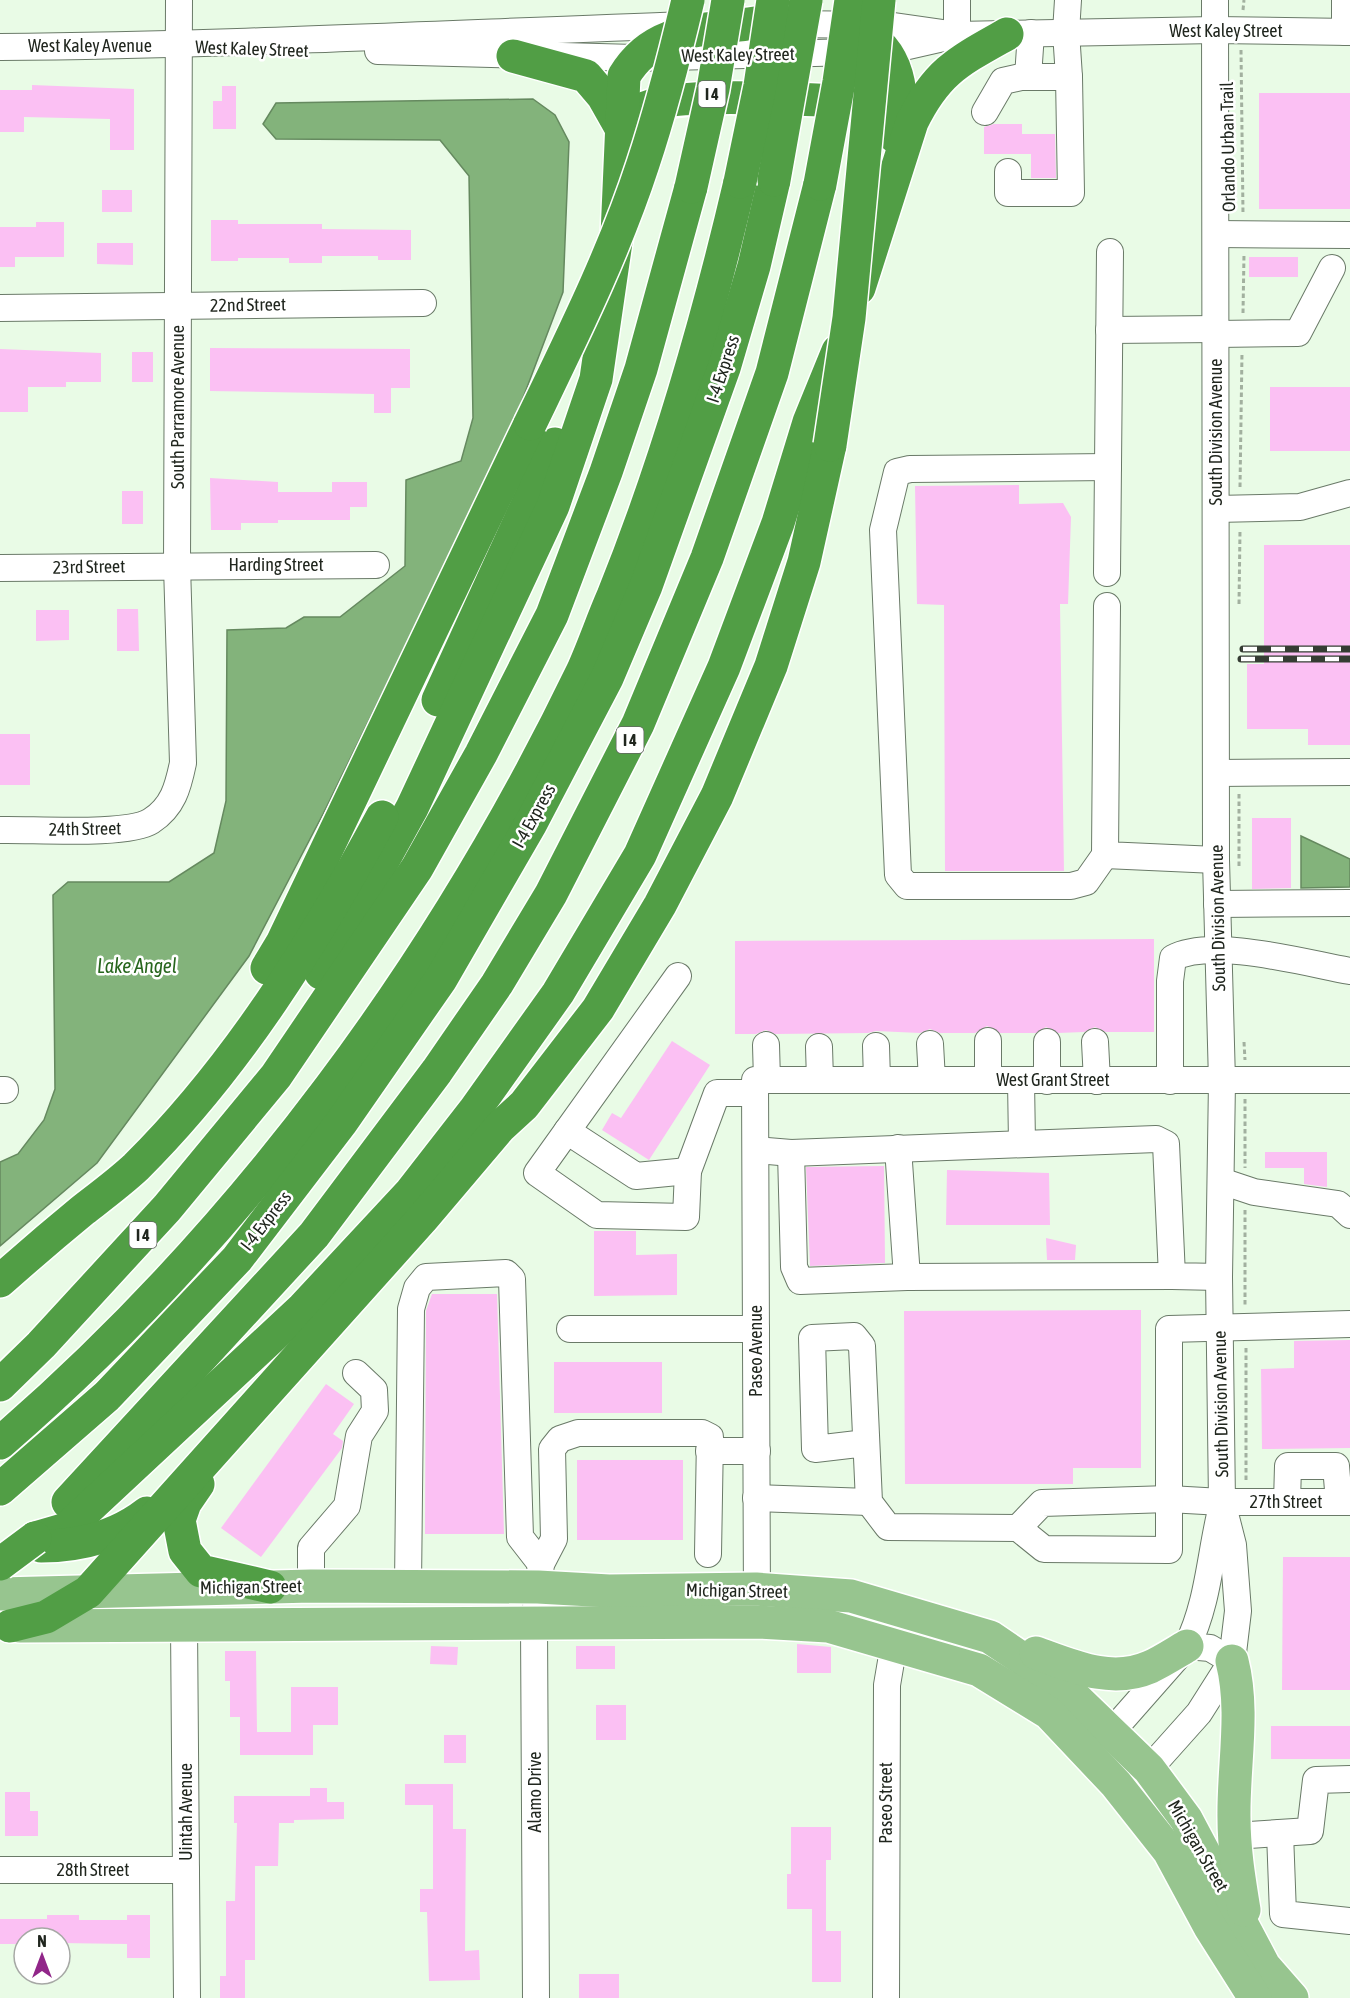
<svg xmlns="http://www.w3.org/2000/svg" width="1350" height="1998" viewBox="0 0 1350 1998" font-family="'Asap Condensed',sans-serif">
<style>
.water{fill:#83b37b;stroke:#65895f;stroke-width:1.5}
.building{fill:#fbc0f3}
.lines{fill:none;stroke-linecap:round;stroke-linejoin:round}
.minor-casing{stroke:#6a7a68;stroke-width:28}
.major-casing{stroke:#fff;stroke-width:36}
.highway-casing{stroke:#fff;stroke-width:36}
.path{stroke:#a2b09f;stroke-width:3;stroke-dasharray:4.5 3;stroke-linecap:butt}
.minor{stroke:#fff;stroke-width:26}
.major{stroke:#97c58f;stroke-width:33}
.highway{stroke:#519e45;stroke-width:33}
.rail-casing{stroke:#353c33;stroke-width:7}
.rail{stroke:#fff;stroke-width:4.5;stroke-dasharray:14;stroke-linecap:butt}
.highway-bridge-casing{stroke:#fff;stroke-width:36;stroke-linecap:butt}
.highway-bridge{stroke:#519e45;stroke-width:33}
.labels{text-anchor:middle;stroke-width:5;stroke-linejoin:round;paint-order:stroke}
.shield{fill:#fff;stroke:#636762;stroke-width:1.5}
.shield-label{font-size:16px;font-weight:bold;fill:#20261e}
.street-label{font-size:18px;fill:#20261e;stroke:#fff}
.water-label{font-size:20px;font-style:italic;fill:#27661d;stroke:#fff}
</style>
<rect width="100%" height="100%" fill="#e9fbe6"/>
<g class="water">
<polygon points="533,99 555,115 569,142 563,292 509,435 323,814 249,956 97,1163 0,1246 0,1162 18,1154 44,1120 55,1089 53,895 68,882 169,882 214,853 226,801 227,630 286,628 304,617 340,617 405,566 406,480 461,461 473,418 469,176 440,140 276,139 263,124 276,103"/>
<polygon points="1301,836 1350,859 1350,887 1301,888"/>
</g>
<g class="building">
<polygon points="32,85 134,89 134,150 110,150 110,119 24,117 24,132 0,132 0,90 32,90"/>
<polygon points="222,86 236,86 236,129 213,129 213,101 222,101"/>
<rect x="1259" y="93" width="91" height="116"/>
<polygon points="994,124 1022,124 1022,134 1055,134 1056,178 1031,178 1031,154 984,154 984,127"/>
<rect x="102" y="190" width="30" height="22"/>
<polygon points="211,220 238,220 238,224 322,224 322,229 411,230 411,260 378,260 378,256 322,256 322,263 289,263 289,258 238,258 238,261 211,261"/>
<polygon points="36,222 64,222 64,257 15,257 15,267 0,267 0,227 36,227"/>
<polygon points="97,243 133,243 133,265 97,264"/>
<rect x="1249" y="257" width="49" height="20"/>
<polygon points="210,348 410,349 410,388 391,388 391,413 374,413 374,394 210,391"/>
<polygon points="0,349 101,353 101,382 66,382 66,387 28,387 28,412 0,412"/>
<rect x="132" y="352" width="21" height="30"/>
<rect x="1270" y="387" width="80" height="64"/>
<polygon points="210,478 278,482 278,492 332,492 332,482 367,482 367,507 350,507 350,520 278,520 278,523 241,523 241,530 211,530"/>
<polygon points="1019,485 1019,504 1063,503 1071,517 1068,604 1060,604 1064,871 945,871 944,605 917,604 915,486"/>
<rect x="122" y="491" width="21" height="33"/>
<polygon points="1264,545 1350,545 1350,745 1308,745 1308,729 1247,729 1247,664 1264,664"/>
<polygon points="117,609 138,609 139,651 117,651"/>
<polygon points="36,610 69,610 69,640 36,641"/>
<rect x="0" y="734" width="30" height="51"/>
<polygon points="1252,818 1291,818 1291,888 1252,889"/>
<polygon points="1154,939 1154,1032 1106,1032 1095,1027 1084,1032 1058,1033 1046,1027 1036,1033 1000,1033 987,1026 975,1033 940,1033 930,1029 920,1033 876,1031 868,1033 775,1034 766,1030 756,1034 735,1034 735,941"/>
<polygon points="672,1041 710,1065 649,1160 602,1130 612,1113 621,1118"/>
<polygon points="1265,1152 1327,1152 1327,1187 1304,1184 1304,1168 1265,1168"/>
<polygon points="884,1166 885,1263 810,1266 806,1167"/>
<polygon points="947,1170 1049,1173 1050,1225 946,1225"/>
<polygon points="594,1231 636,1231 636,1255 677,1254 677,1295 594,1296"/>
<polygon points="1046,1238 1076,1245 1075,1260 1047,1260"/>
<polygon points="432,1294 497,1294 504,1534 425,1534 426,1311"/>
<polygon points="1141,1310 1141,1468 1073,1468 1073,1484 905,1484 904,1311"/>
<polygon points="1350,1340 1350,1448 1262,1449 1261,1369 1294,1368 1294,1341"/>
<rect x="554" y="1362" width="108" height="51"/>
<polygon points="326,1384 354,1404 333,1434 343,1441 342,1448 261,1557 221,1528"/>
<rect x="577" y="1460" width="106" height="80"/>
<polygon points="1283,1557 1350,1557 1350,1690 1282,1690"/>
<polygon points="797,1644 831,1647 831,1673 797,1673"/>
<polygon points="431,1646 458,1647 457,1665 430,1664"/>
<rect x="576" y="1646" width="39" height="23"/>
<polygon points="225,1651 256,1651 257,1732 291,1732 291,1687 338,1687 338,1725 313,1725 313,1755 240,1755 240,1717 230,1717 230,1681 225,1681"/>
<rect x="596" y="1705" width="30" height="35"/>
<rect x="1271" y="1726" width="79" height="33"/>
<rect x="444" y="1735" width="22" height="28"/>
<polygon points="405,1784 453,1784 453,1829 466,1829 465,1951 479,1950 480,1980 429,1981 427,1912 420,1912 420,1889 433,1889 433,1805 405,1805"/>
<polygon points="310,1788 327,1788 327,1802 344,1802 344,1819 294,1820 294,1823 279,1823 278,1866 255,1866 255,1960 245,1960 245,1998 220,1998 220,1976 226,1976 226,1901 235,1901 237,1823 234,1823 234,1796 310,1796"/>
<polygon points="5,1792 30,1792 30,1811 38,1811 38,1836 5,1836"/>
<polygon points="791,1827 831,1827 831,1860 826,1860 826,1931 841,1931 841,1982 812,1982 812,1909 787,1909 787,1874 791,1874"/>
<polygon points="47,1915 79,1915 79,1920 127,1920 127,1915 150,1915 150,1958 127,1958 127,1944 60,1943 60,1938 24,1938 24,1944 0,1944 0,1919 47,1919"/>
<rect x="579" y="1974" width="40" height="24"/>
</g>
<g class="lines">
<g class="minor-casing">
<g id="minor">
<polyline points="1068,0 1066,32 1069,77"/>
<polyline points="783,24 887,25 957,35 1215,30 1350,32"/>
<polyline points="1345,32 1345,0"/>
<polyline points="957,35 957,0"/>
<path d="M 0,47 C 230,45 459,33 689,25"/>
<polyline points="378,51 635,58 886,51 943,38"/>
<polyline points="1028,77 1031,33"/>
<polyline points="985,112 1003,81 1021,77 1069,77 1071,193 1008,193 1008,172"/>
<polyline points="1216,234 1350,235"/>
<polyline points="0,308 423,303"/>
<polyline points="1109,330 1217,329"/>
<polyline points="1216,334 1298,333 1332,268"/>
<polyline points="1216,509 1300,507 1350,493"/>
<polyline points="0,568 376,565"/>
<polyline points="1107,573 1110,252"/>
<polyline points="1107,606 1105,855 1216,860"/>
<polyline points="1216,773 1350,772"/>
<path d="M 0,830 C 32,829 128,836 151,821 C 173,807 178,787 183,763 L 177,566 L 179,0"/>
<polyline points="1105,855 1086,882 1071,886 907,886 898,875 883,530 897,472 910,469 1108,467"/>
<polyline points="1217,904 1350,903"/>
<polyline points="678,976 537,1173 597,1215 686,1217 688,1171 717,1093 755,1093"/>
<polyline points="988,1041 988,1080"/>
<polyline points="1047,1042 1047,1081"/>
<polyline points="1095,1042 1097,1081"/>
<polyline points="930,1044 932,1080"/>
<polyline points="766,1045 767,1080"/>
<polyline points="876,1046 877,1080"/>
<polyline points="819,1047 820,1080"/>
<polyline points="1021,1081 1022,1143"/>
<path d="M 1170,1081 L 1170,981 L 1173,958 C 1212,937 1305,963 1350,971"/>
<polyline points="0,1090 5,1090"/>
<polyline points="567,1131 636,1176 688,1171"/>
<polyline points="898,1148 907,1277"/>
<polyline points="756,1150 791,1153 1156,1139 1166,1144 1172,1276 1219,1277"/>
<polyline points="791,1153 794,1267 800,1281 907,1277 1172,1276"/>
<polyline points="1221,1181 1254,1192 1338,1204 1350,1215"/>
<polyline points="570,1329 756,1329"/>
<polyline points="866,1443 815,1449 812,1338 854,1336 862,1346 869,1502 888,1527 1018,1528 1044,1549 1169,1550 1169,1329 1350,1324"/>
<polyline points="709,1451 757,1451"/>
<polyline points="756,1498 869,1502"/>
<polyline points="1287,1502 1288,1466 1336,1466 1339,1502"/>
<polyline points="1018,1528 1042,1503 1169,1499 1222,1502 1350,1502"/>
<polyline points="311,1586 311,1548 347,1506 359,1436 375,1411 374,1390 356,1373"/>
<polyline points="408,1586 411,1309 417,1288 426,1277 506,1273 512,1279 520,1537 541,1564"/>
<polyline points="757,1607 755,1080 1350,1080"/>
<polyline points="184,1625 187,1998"/>
<polyline points="1187,1646 1210,1648 1232,1661"/>
<path d="M 1099,1746 L 1187,1646 C 1209,1602 1210,1553 1222,1506"/>
<polyline points="1116,1784 1149,1769 1199,1713 1232,1661 1238,1611 1233,1545 1222,1502 1219,1277 1222,1081 1216,860 1215,0"/>
<polyline points="1280,1833 1283,1914 1350,1921"/>
<polyline points="1234,1836 1310,1831 1316,1780 1350,1779"/>
<polyline points="0,1870 186,1870"/>
<polyline points="536,1998 534,1625 541,1564 554,1539 552,1449 560,1439 578,1433 702,1433 710,1437 708,1554"/>
<polyline points="886,1998 887,1685 894,1644 905,1611"/>
</g>
</g>
<g class="major-casing">
<g id="major">
<polyline points="0,1594 311,1586 538,1587 609,1591 756,1589 851,1596 990,1637 1064,1687 1149,1769 1186,1819 1264,1966 1292,1998"/>
<polyline points="20,1626 758,1622 828,1626 979,1670 1049,1713 1116,1784 1169,1851 1210,1927 1255,1998"/>
<path d="M 1036,1653 C 1072,1666 1111,1684 1150,1667 C 1163,1661 1175,1653 1187,1646"/>
<path d="M 1232,1661 C 1245,1712 1233,1766 1234,1818 C 1234,1849 1239,1879 1244,1910"/>
</g>
</g>
<g class="highway-casing">
<g id="highway">
<path d="M 857,30 C 899,46 908,98 894,136"/>
<polyline points="513,56 586,76 603,96 620,126"/>
<path d="M 638,113 C 658,89 807,100 843,101 L 863,109"/>
<path d="M 859,288 L 912,122 C 937,71 959,61 1007,34"/>
<polyline points="438,700 555,444"/>
<polyline points="267,968 282,943 530,424"/>
<path d="M 321,973 L 412,808 L 553,506 L 596,379 L 617,235 L 624,76 C 654,26 703,31 755,23"/>
<path d="M 0,1281 C 27,1257 55,1233 83,1210 C 101,1196 120,1182 136,1167 C 237,1067 315,941 382,817"/>
<polyline points="0,1385 41,1345 167,1208 276,1076 417,868 481,754 552,615 606,472 641,369 691,187"/>
<path d="M 0,1443 C 245,1231 441,964 582,672 C 593,648 602,621 613,596 C 667,462 707,323 740,182"/>
<polyline points="198,1484 185,1503 179,1520 185,1551 201,1571 270,1587"/>
<polyline points="0,1489 107,1396 237,1259 341,1123 441,979 530,825 607,678 646,586 724,368 754,266 774,180"/>
<polyline points="68,1502 314,1235 437,1071 497,984 551,894 638,724 707,558 772,373 820,184"/>
<polyline points="35,1538 66,1529 303,1308 411,1192 474,1111 558,993 640,855 724,667 778,523 809,422 838,351"/>
<path d="M 41,1546 C 79,1546 116,1537 147,1513"/>
<polyline points="10,1626 46,1617 88,1592 422,1219 500,1127 524,1105 598,1009 660,905 717,796 771,666 804,562 830,445"/>
</g>
</g>
<g class="path">
<polyline points="1243,10 1244,0"/>
<polyline points="1241,50 1243,214"/>
<polyline points="1243,313 1244,254"/>
<polyline points="1240,487 1242,353"/>
<polyline points="1239,604 1240,530"/>
<polyline points="1239,794 1239,868"/>
<polyline points="1244,1042 1245,1060"/>
<polyline points="1245,1099 1245,1168"/>
<polyline points="1245,1210 1245,1306"/>
<polyline points="1246,1348 1246,1483"/>
</g>
<use href="#minor" class="minor"/>
<use href="#major" class="major"/>
<use href="#highway" class="highway"/>
<g class="rail-casing">
<g id="rail">
<polyline points="1243,649 1350,649"/>
<polyline points="1241,659 1350,659"/>
</g>
</g>
<use href="#rail" class="rail"/>
<g class="highway-bridge-casing">
<g id="highway-bridge">
<polyline points="774,180 806,0"/>
<polyline points="740,182 760,86 773,0"/>
<polyline points="820,184 839,82 851,0"/>
<polyline points="691,187 713,89 728,0"/>
<path d="M 530,424 C 571,339 614,253 643,164 C 661,110 675,55 688,0"/>
<polyline points="830,445 849,318 879,0"/>
<polyline points="0,1564 35,1538"/>
</g>
</g>
<use href="#highway-bridge" class="highway-bridge"/>
</g>
<g class="labels">
<g class="shield">
<rect x="698.5" y="81" width="27" height="26" rx="4.5"/>
<rect x="616.5" y="727" width="27" height="26" rx="4.5"/>
<rect x="129.5" y="1222" width="27" height="26" rx="4.5"/>
</g>
<g class="shield-label">
<text x="712" y="100">I 4</text>
<text x="630" y="746">I 4</text>
<text x="143" y="1241">I 4</text>
</g>
<g class="street-label">
<text x="1226" y="37">West Kaley Street</text>
<text x="90" y="52">West Kaley Avenue</text>
<text transform="translate(252 49) rotate(2)" y="6">West Kaley Street</text>
<text transform="translate(738 55) rotate(-1)" y="6">West Kaley Street</text>
<text transform="translate(1228 147) rotate(-91)" y="6">Orlando Urban Trail</text>
<text transform="translate(248 305) rotate(-1)" y="6">22nd Street</text>
<text transform="translate(723 369) rotate(-72)" y="6">I-4 Express</text>
<text transform="translate(178 407) rotate(-90)" y="6">South Parramore Avenue</text>
<text transform="translate(1216 432) rotate(-90)" y="6">South Division Avenue</text>
<text x="276" y="571">Harding Street</text>
<text transform="translate(89 567) rotate(-1)" y="6">23rd Street</text>
<text transform="translate(534 816) rotate(-61)" y="6">I-4 Express</text>
<text transform="translate(85 829) rotate(-1)" y="6">24th Street</text>
<text transform="translate(1218 918) rotate(-91)" y="6">South Division Avenue</text>
<text x="1053" y="1086">West Grant Street</text>
<text transform="translate(266 1221) rotate(-52)" y="6">I-4 Express</text>
<text transform="translate(756 1351) rotate(-90)" y="6">Paseo Avenue</text>
<text transform="translate(1221 1404) rotate(-91)" y="6">South Division Avenue</text>
<text x="1286" y="1508">27th Street</text>
<text transform="translate(251 1587) rotate(-1)" y="6">Michigan Street</text>
<text transform="translate(737 1591) rotate(1)" y="6">Michigan Street</text>
<text transform="translate(535 1792) rotate(-90)" y="6">Alamo Drive</text>
<text transform="translate(886 1803) rotate(-90)" y="6">Paseo Street</text>
<text transform="translate(186 1812) rotate(-90)" y="6">Uintah Avenue</text>
<text transform="translate(1198 1846) rotate(60)" y="6">Michigan Street</text>
<text x="93" y="1876">28th Street</text>
</g>
<g class="water-label">
<text x="137" y="973">Lake Angel</text>
</g>
</g>
<g transform="translate(42 1956)"><circle r="28" fill="#ffffff" stroke="#a6a8a5" stroke-width="1.5"/>
<path d="M0-4.5L10 22L0 15L-10 22Z" fill="#912689"/>
<text y="-9" font-size="16" font-weight="bold" text-anchor="middle" fill="#20261e">N</text>
</g>
</svg>
